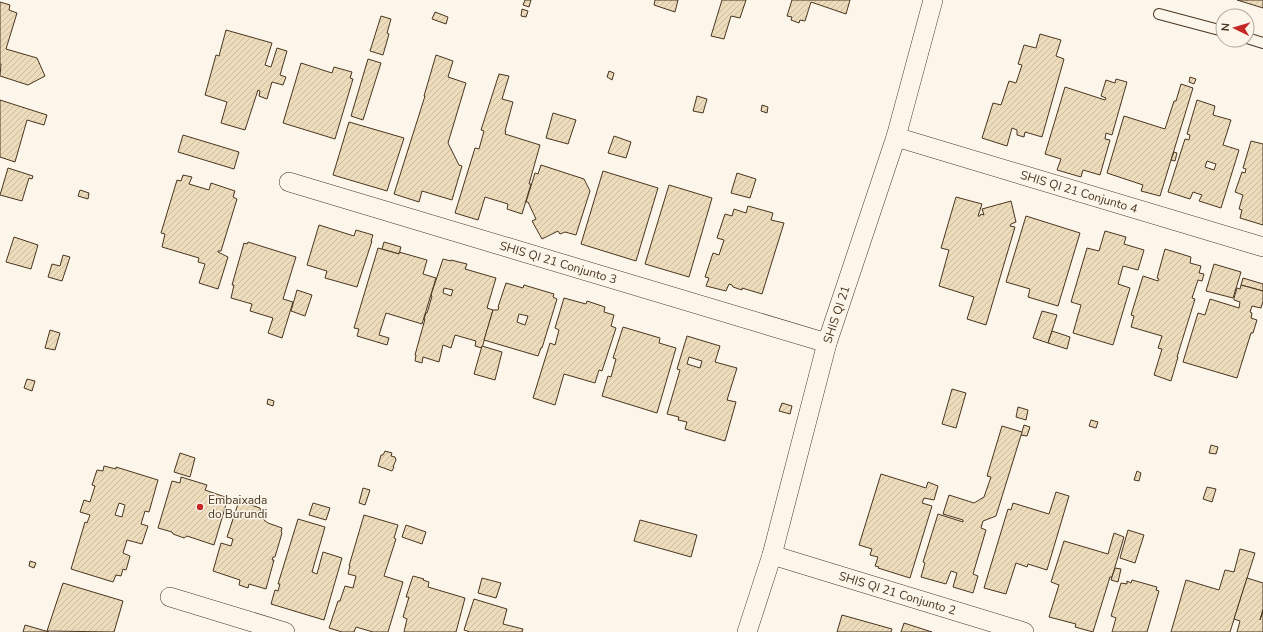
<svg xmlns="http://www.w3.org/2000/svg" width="1263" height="632" viewBox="0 0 1263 632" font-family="'Nunito Sans',sans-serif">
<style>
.building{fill:url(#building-hatch);stroke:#4a3520;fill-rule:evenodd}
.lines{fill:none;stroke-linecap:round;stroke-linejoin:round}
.lane-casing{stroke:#4a3520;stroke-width:12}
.street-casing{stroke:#4a3520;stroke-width:20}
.lane{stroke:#fbf6e9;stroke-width:10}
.street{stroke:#fbf6e9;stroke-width:19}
.poi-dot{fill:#c62828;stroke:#fbf6e9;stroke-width:1.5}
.labels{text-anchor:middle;stroke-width:3;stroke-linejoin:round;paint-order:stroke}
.street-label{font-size:12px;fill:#4a3520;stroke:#fbf6e9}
.poi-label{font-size:12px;fill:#4a3520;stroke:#fbf6e9;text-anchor:start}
</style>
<defs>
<pattern id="building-hatch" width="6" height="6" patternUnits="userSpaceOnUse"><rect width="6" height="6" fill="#ecdcbc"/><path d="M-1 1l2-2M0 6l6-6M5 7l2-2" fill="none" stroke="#ccbda1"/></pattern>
</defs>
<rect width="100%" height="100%" fill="#fbf6e9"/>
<g class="building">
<polygon points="525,0 531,0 529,7 523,5"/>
<polygon points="655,0 678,0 675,12 654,5"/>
<polygon points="722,0 746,0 740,18 731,16 724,39 711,36"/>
<polygon points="792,0 850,0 846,14 811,2 805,21 800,20 799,23 791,20 792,17 787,16"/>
<polygon points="1237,0 1263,0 1263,8"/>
<polygon points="0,2 10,5 9,10 17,13 6,49 37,58 45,76 28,85 0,76 1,64 0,64"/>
<polygon points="522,9 528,11 526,17 521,16"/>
<polygon points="435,12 448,17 446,24 432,19"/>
<polygon points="381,16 391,19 387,33 389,34 383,55 370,51"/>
<polygon points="226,30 272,43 265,65 271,67 277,48 287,51 280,75 286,77 283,85 272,82 267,99 259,96 260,91 258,90 245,130 221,123 227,102 205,95 216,55 219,56"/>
<polygon points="1040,34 1061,40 1056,56 1064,59 1042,137 1025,132 1024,137 1017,135 1017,130 1012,128 1007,146 982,138 993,103 1001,105 1009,81 1016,83 1022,65 1018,64 1024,45 1036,48"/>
<polygon points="436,55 453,61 448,77 466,83 448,143 459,165 462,166 452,200 422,191 419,202 394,194 425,96 424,96"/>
<polygon points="368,59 381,63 363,120 351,116"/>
<polygon points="301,63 332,73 334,67 352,72 350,78 353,79 335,139 283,123"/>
<polygon points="609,71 614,73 612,80 607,77"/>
<polygon points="499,74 509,76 502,99 513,102 505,131 506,131 505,134 540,145 529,184 531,184 522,214 507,209 508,204 485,197 478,220 455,213 475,148 479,149 484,131 481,130"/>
<polygon points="1190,77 1196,79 1194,84 1189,82"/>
<polygon points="1116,79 1127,82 1112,135 1106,133 1105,139 1110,140 1100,175 1083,170 1081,177 1057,170 1061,159 1045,154 1065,87 1105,100 1106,98 1101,96 1106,80 1115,83"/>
<polygon points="1181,84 1193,88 1160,196 1141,191 1143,185 1107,173 1124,116 1165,129 1174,101 1176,101"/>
<polygon points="697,96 707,99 703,113 693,111"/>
<polygon points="0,100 47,115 44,125 27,120 15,162 0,157"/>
<path d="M 1197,100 L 1215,106 L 1213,115 L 1231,120 L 1223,145 L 1239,150 L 1221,208 L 1199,201 L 1202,195 L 1193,192 L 1190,199 L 1168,192 L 1185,139 L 1189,140 L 1190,135 L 1187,134 ZM 1207,161 L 1216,164 L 1214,170 L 1205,167 Z"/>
<polygon points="762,105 768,107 767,113 761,111"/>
<polygon points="553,113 576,120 568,144 546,138"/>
<polygon points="349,122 404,138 387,191 333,175"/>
<polygon points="183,135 239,152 234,169 178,152"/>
<polygon points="614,136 631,142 626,158 608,153"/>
<polygon points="1251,141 1263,144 1263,225 1240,218 1242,210 1239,209 1243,195 1235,192 1242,172 1245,173 1246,169 1243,168"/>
<polygon points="1174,152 1177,153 1175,161 1171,160"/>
<polygon points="541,165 584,179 590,191 576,235 565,232 560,234 558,231 542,239 532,221 536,219 528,202 526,202 535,173 538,174"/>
<polygon points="8,168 33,176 32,179 29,178 22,201 0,195"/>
<polygon points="603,171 658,188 636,261 581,244"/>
<polygon points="737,173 756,179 750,198 731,193"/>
<polygon points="183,175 192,177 189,184 209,190 211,183 235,191 233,197 237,199 221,251 218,251 218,252 228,257 218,289 199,283 205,264 198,262 199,258 162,247 165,234 161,233 177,180 181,181"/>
<polygon points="669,185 712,198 689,277 645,264"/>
<polygon points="80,190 89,193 88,199 78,196"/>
<polygon points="956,197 982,204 978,216 980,216 981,214 984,215 982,209 1011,201 1016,222 1011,224 1010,226 1015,227 986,325 967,319 974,297 939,286 949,250 941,248"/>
<polygon points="748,206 773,213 771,220 784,223 762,294 742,288 742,290 733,287 732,285 729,284 726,291 706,286 709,278 705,277 713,253 719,255 724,240 717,238 725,214 732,216 734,209 746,213"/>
<polygon points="1026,216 1080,233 1058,306 1028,297 1030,289 1006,282"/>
<polygon points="319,225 354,236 356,230 373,235 371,241 372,241 357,287 325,278 327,271 307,265"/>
<polygon points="1105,231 1126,237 1124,244 1144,250 1138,270 1123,266 1118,284 1130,288 1113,345 1073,333 1081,305 1071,302 1087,248 1099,251"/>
<polygon points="14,237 38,245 31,269 6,262"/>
<polygon points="248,242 296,257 283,299 293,302 282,338 268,333 273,318 250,311 252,304 231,298 234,285 232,285 244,243 247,244"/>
<polygon points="384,242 401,247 399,254 382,249"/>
<polygon points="378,248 399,254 399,252 427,260 423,274 436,278 422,324 386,313 379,335 389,338 387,345 357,336 359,329 354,328"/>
<polygon points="1165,249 1191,257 1190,263 1201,266 1199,273 1204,274 1202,281 1198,280 1192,298 1195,299 1177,357 1178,357 1171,381 1154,375 1162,349 1158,348 1162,336 1131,327 1134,316 1131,315 1143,276 1158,281 1159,279 1157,278"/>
<polygon points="63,255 70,257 62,281 48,277 52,264 60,266"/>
<path d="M 443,259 L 451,261 L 451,260 L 467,264 L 465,269 L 496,278 L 487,308 L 493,310 L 482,348 L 475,346 L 476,341 L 455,335 L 451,348 L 443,345 L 439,362 L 423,357 L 422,363 L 415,361 L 416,355 L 415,355 L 425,319 L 424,319 L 426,313 L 427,313 L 432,296 L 431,295 ZM 444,288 L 453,290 L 451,296 L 443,293 Z"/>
<polygon points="1214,264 1241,272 1233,298 1206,291"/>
<polygon points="1243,278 1263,284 1263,291 1241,285"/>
<path d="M 506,283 L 523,288 L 524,285 L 554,294 L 553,297 L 557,299 L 542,348 L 541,348 L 538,356 L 484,340 L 493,310 L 498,310 L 499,307 L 498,307 ZM 519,314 L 528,316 L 525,325 L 517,322 Z"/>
<polygon points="1241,285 1263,291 1263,301 1261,308 1252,306 1250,312 1252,313 1251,318 1257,320 1253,333 1251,333 1237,378 1183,362 1198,313 1205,315 1210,299 1239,308 1240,302 1234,300 1234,298 1237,288 1240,289"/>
<polygon points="297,290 312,295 305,316 291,311"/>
<polygon points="564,298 586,304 587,301 605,307 604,312 614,315 611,326 616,328 602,371 599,370 595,383 564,374 555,405 533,398 550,343 555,345 559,330 555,328"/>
<polygon points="1042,311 1057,315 1048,343 1033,338"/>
<polygon points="623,327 660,338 659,343 676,348 657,413 602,396 608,376 611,377 616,359 613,358"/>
<polygon points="50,330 60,333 55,350 45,348"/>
<polygon points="1052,331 1070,337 1067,349 1048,343"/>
<path d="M 687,336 L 720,346 L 715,362 L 737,368 L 727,400 L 736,402 L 725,441 L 685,429 L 687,422 L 678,420 L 679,417 L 667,414 L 680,370 L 677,369 ZM 689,357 L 702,361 L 700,368 L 687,364 Z"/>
<polygon points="482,346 502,352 495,380 474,374"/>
<polygon points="27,379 35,381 32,391 24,388"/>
<polygon points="952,389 966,393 956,428 942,424"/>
<polygon points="268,399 274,401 273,406 267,404"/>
<polygon points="782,403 792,406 790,414 779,411"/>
<polygon points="1018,407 1028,410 1026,420 1016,417"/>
<polygon points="1091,420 1098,422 1096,428 1089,426"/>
<polygon points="1024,425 1030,427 1027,436 1021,435"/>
<polygon points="1002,426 1022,432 996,516 983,521 981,528 986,530 973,574 978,576 973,593 953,587 957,573 951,571 946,584 921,577 925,563 923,562 938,514 963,522 963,520 943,514 949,495 974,503 984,497 991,477 987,476"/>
<polygon points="1211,445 1218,447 1216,454 1209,453"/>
<polygon points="385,451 392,453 391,456 395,457 396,460 393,467 394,467 392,471 378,466 381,455 383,455"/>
<polygon points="180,453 195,458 190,477 174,472"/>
<path d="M 104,466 L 116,469 L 116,467 L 158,480 L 149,512 L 145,511 L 141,524 L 148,526 L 142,544 L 127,540 L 123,553 L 130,556 L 127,567 L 126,570 L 123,569 L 121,576 L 116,575 L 113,582 L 71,569 L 85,522 L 87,523 L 90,515 L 80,512 L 84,500 L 90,502 L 95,486 L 92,485 L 97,470 L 103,471 ZM 119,503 L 125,505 L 122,517 L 115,515 Z"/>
<polygon points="1137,471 1141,473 1139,481 1134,480"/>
<polygon points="881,474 926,488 928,482 938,486 934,500 924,498 922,503 932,506 910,578 878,568 879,567 875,566 878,557 870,555 872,549 859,545"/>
<polygon points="181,477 207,485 205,490 228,498 214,545 187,536 184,538 173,534 172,532 158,528 172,481 180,483"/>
<polygon points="1207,487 1216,489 1212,502 1203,499"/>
<polygon points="363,488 370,490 365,505 359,503"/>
<polygon points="1056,492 1069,496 1047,570 1028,564 1027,567 1016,563 1006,594 984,588 1008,509 1011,510 1013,503 1049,514"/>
<polygon points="239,501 260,508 261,515 264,520 268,523 282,528 281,532 282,533 275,557 273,557 272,560 274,560 266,589 249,584 248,588 239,585 240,580 213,571 221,543 231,546 233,539 227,537"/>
<polygon points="313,503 330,508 326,520 309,515"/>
<polygon points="364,515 398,525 394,538 396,539 384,576 403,582 388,632 373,632 356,627 354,632 342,632 329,628 338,601 340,601 345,586 353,588 356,576 348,574 350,566 349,566"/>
<polygon points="298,519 325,527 312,572 317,574 323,552 342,558 324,620 271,604 275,590 278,591 280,584 278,584"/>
<polygon points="640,520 697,535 691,557 634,541"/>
<polygon points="406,525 426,532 422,544 402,537"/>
<polygon points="1128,530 1144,535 1135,563 1120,558"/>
<polygon points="1114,533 1124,537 1112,577 1110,577 1093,632 1075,627 1076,624 1049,617 1059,585 1051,582 1064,541 1108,554"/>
<polygon points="1240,549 1255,553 1230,632 1171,632 1186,580 1219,590 1225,570 1234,572"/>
<polygon points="30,561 36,563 34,568 29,566"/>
<polygon points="1115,568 1121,569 1118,582 1111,580"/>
<polygon points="413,576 424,579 423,580 429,582 428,587 465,598 456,632 404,632 407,619 403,617 409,597 406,597"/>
<polygon points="482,578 501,583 496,598 478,593"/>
<polygon points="1247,578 1263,583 1263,609 1260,620 1263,611 1263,632 1237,632 1240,621 1234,619"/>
<polygon points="1132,580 1157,587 1156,590 1159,591 1147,632 1112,632 1116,618 1111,616 1121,583 1127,584 1127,581 1131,583"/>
<polygon points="63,583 123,601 114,632 47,631"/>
<polygon points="474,599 507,609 503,624 523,629 522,632 470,632 464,630"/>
<polygon points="842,615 892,629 891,632 837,632"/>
<polygon points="904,623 932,632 901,632"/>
<polygon points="25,625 49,632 23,632"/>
</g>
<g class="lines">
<g class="lane-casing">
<g id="lane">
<polyline points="1159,14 1223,31"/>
<polyline points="1247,38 1263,43"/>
</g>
</g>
<g class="street-casing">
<g id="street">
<path id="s1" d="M 896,137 L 1263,247"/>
<path id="s2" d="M 289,182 L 827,343"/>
<path id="s3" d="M 772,555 L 1024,632"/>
<polyline points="170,597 285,632"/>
<path id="s4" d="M 747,632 L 772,555 L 827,343 L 896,137 L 933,0"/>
</g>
</g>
<use href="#lane" class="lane"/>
<use href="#street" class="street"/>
</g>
<circle class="poi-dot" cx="200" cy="507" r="4"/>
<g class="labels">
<g class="street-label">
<text dy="4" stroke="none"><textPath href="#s1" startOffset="191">SHIS QI 21 Conjunto 4</textPath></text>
<text dy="4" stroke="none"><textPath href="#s2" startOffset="281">SHIS QI 21 Conjunto 3</textPath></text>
<text dy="4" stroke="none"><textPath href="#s4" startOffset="330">SHIS QI 21</textPath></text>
<text dy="4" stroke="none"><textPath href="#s3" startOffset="131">SHIS QI 21 Conjunto 2</textPath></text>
</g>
<g class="poi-label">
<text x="208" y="504">Embaixada<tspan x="208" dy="14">do Burundi</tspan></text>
</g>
</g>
<g transform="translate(1235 28) rotate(275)"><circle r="19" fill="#fbf6e9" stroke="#b4a999"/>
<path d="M0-3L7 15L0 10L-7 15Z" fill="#c62828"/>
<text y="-6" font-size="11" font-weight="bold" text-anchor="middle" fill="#4a3520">N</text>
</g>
</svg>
